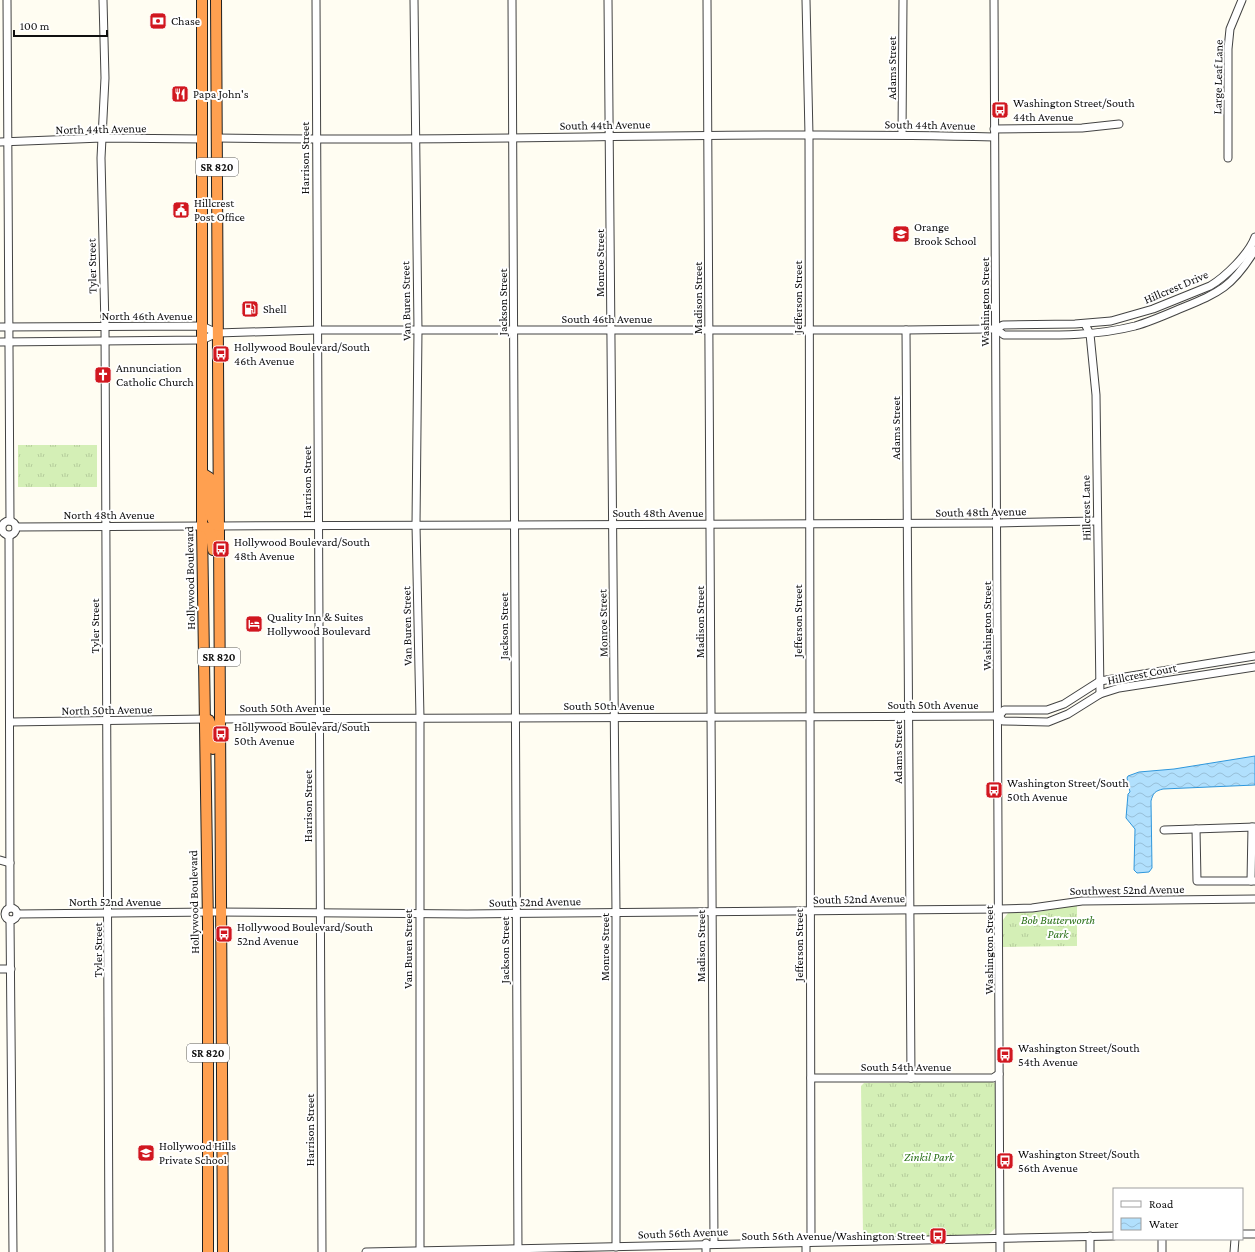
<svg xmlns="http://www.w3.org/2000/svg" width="1255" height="1252" viewBox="0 0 1255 1252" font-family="'Crimson Pro',serif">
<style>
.grass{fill:url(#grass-tufts)}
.water{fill:url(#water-waves);stroke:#2f97dc}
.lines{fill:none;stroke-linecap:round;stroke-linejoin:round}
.minor-casing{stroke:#434343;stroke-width:9}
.highway-casing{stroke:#212121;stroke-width:12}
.minor{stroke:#fff;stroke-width:7}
.highway{stroke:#ffa050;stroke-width:10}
.labels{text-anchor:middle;stroke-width:4;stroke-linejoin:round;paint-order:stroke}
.shield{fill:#fff;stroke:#585858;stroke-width:1}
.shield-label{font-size:11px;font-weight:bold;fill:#101010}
.poi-label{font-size:12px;fill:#101010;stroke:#fff;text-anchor:start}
.street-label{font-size:12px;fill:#101010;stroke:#fff}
.park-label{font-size:12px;font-style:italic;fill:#2a7017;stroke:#fff}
</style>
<defs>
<pattern id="grass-tufts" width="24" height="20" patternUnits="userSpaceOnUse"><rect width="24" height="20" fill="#d4efb6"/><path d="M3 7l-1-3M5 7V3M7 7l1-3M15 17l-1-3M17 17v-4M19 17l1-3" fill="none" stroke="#b5cc9b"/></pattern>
<pattern id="water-waves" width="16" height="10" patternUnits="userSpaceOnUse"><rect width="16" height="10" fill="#b1e0fd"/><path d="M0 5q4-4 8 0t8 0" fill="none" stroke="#97bfd8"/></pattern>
</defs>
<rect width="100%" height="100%" fill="#fffdf2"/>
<g class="grass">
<rect x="18" y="445" width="79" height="42"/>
<polygon points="1077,904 1077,946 1003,947 1003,920 1008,913 1039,912"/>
<polygon points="990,1081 997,1084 997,1227 989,1234 868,1238 863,1235 861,1086 864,1083"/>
</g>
<path class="water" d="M 1255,756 L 1255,785 L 1163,789 C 1155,791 1153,793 1151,801 L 1152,868 L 1149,872 L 1137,873 L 1134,870 L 1135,829 L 1126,818 L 1128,794 L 1130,792 L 1127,778 L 1128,776 L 1139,772 L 1174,769 Z"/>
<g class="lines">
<g class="minor-casing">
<g id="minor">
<polyline points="7,0 10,521"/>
<polyline points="103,0 105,78 101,158 105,327 109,1252"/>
<polyline points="316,0 322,1252"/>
<polyline points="414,0 418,330 416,525 420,718 420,1251"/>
<polyline points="512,0 518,1252"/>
<polyline points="608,0 616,913 616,1247"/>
<polyline points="707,0 714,1243"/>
<polyline points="806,0 809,135 811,1242"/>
<polyline points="994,0 1000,1252"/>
<polyline points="994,129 1082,128 1119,124"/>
<polyline points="902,135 903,0"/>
<path d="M 217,138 C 476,143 735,130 994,137"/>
<polyline points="0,142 102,138 203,139"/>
<polyline points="1228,158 1228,49 1230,29 1242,0"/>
<polyline points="1085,324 1090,334 1096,395 1100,694"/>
<polyline points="0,327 202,326 217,333"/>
<path d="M 996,329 L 1004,335 C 1047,335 1092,337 1135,326 C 1149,322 1163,316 1177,310 C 1218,293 1231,289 1255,250"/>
<polyline points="906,330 911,1078"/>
<path d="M 0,342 L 202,340 L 217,333 L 317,330 L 906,330 L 988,329 L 996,329 L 1003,325 L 1075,324 L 1111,321 L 1153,309 L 1210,286 C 1225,277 1249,254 1255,237"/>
<circle cx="9" cy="528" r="7"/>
<polyline points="219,526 997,523 1096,521"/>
<polyline points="16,527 202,526"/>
<polyline points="9,536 10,908"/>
<polyline points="999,716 1004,710 1047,710 1064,704 1100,681 1255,656"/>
<polyline points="999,716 1003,721 1048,722 1068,714 1100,694 1119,688 1255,667"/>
<polyline points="220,719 999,716"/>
<polyline points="10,722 205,719"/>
<polyline points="1196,829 1197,881 1255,881"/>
<polyline points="1164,830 1255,827"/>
<polyline points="0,860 10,863"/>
<polyline points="1251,881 1252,827"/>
<circle cx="11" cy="914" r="6"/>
<polyline points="17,914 214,912 467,914 1000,909 1032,908 1082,901 1255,899"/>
<polyline points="10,920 13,1252"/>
<polyline points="0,969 11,969"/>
<polyline points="811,1078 993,1078 999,1074"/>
<polyline points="1242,1234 1255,1234"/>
<polyline points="806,1242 806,1252"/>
<polyline points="706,1243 706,1252"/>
<polyline points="366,1252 1114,1236"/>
<polyline points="1090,1252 1090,1236"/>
<polyline points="1162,1252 1162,1239"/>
<polyline points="1234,1252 1235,1239"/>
</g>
</g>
<g class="highway-casing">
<g id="highway">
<polyline points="202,0 202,526 208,925 208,1252"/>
<polyline points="216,0 223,1252"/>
<polyline points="202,473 210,478 210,514 215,525 219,526"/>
<polyline points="202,526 208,528 211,535 213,550"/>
<polyline points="205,719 209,720 213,730 213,749"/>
</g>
</g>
<use href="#minor" class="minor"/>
<use href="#highway" class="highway"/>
</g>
<defs>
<g id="bank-square" transform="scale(0.9)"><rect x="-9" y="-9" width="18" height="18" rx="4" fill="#d1171f" stroke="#fff"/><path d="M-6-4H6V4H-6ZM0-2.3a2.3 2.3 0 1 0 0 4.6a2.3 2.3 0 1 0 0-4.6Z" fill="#fff"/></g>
<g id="restaurant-square" transform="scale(0.9)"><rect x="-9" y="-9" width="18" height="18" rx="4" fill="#d1171f" stroke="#fff"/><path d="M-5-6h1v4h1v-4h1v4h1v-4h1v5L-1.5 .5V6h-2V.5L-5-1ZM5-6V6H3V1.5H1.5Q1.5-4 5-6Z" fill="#fff"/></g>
<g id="bus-square" transform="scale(0.9)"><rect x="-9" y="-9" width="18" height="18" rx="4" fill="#d1171f" stroke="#fff"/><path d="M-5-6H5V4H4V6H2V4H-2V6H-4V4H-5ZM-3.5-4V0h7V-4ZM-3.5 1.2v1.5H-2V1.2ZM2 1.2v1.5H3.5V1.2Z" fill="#fff"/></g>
<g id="civic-square" transform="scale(0.9)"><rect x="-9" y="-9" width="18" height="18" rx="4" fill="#d1171f" stroke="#fff"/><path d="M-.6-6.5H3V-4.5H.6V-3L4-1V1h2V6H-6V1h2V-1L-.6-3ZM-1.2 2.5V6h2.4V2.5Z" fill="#fff"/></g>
<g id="school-square" transform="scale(0.9)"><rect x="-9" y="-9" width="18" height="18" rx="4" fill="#d1171f" stroke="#fff"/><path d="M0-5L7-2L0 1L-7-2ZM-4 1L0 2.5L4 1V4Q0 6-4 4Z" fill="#fff"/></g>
<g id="fuel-square" transform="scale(0.9)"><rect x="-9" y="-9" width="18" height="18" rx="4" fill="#d1171f" stroke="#fff"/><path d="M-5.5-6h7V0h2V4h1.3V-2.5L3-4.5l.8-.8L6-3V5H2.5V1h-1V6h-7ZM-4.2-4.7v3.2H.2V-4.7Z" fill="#fff"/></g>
<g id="church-square" transform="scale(0.9)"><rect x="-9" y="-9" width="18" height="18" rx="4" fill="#d1171f" stroke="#fff"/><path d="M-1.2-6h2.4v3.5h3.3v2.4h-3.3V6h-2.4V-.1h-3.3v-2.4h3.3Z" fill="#fff"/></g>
<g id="hotel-square" transform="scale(0.9)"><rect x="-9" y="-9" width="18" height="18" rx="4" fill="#d1171f" stroke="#fff"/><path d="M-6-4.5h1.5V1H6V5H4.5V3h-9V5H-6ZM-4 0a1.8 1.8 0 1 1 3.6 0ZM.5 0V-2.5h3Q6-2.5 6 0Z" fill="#fff"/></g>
</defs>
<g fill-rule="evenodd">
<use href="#bank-square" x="158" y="21"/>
<use href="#restaurant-square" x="180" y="94"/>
<use href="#bus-square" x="1000" y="110"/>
<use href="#civic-square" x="181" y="210"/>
<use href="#school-square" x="901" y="234"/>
<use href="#fuel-square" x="250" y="309"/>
<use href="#bus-square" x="221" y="354"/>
<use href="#church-square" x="103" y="375"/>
<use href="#bus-square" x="221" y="549"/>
<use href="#hotel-square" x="254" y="624"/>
<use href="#bus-square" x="221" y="734"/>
<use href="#bus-square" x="994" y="790"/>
<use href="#bus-square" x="224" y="934"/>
<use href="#bus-square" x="1005" y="1055"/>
<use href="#school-square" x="146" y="1153"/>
<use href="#bus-square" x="1005" y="1161"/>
<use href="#bus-square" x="938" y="1236"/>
</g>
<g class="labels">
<g class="shield">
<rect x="196" y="158" width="42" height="18" rx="3"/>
<rect x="198" y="648" width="42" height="18" rx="3"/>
<rect x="187" y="1044" width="42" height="18" rx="3"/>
</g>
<g class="shield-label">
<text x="217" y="171">SR 820</text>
<text x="219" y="661">SR 820</text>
<text x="208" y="1057">SR 820</text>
</g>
<g class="poi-label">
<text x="171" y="25">Chase</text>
<text x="193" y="98">Papa John's</text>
<text x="1013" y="107">Washington Street/South<tspan x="1013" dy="14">44th Avenue</tspan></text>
<text x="194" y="207">Hillcrest<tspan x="194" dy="14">Post Office</tspan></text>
<text x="914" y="231">Orange<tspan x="914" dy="14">Brook School</tspan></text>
<text x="263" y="313">Shell</text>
<text x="234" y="351">Hollywood Boulevard/South<tspan x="234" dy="14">46th Avenue</tspan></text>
<text x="116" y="372">Annunciation<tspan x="116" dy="14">Catholic Church</tspan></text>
<text x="234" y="546">Hollywood Boulevard/South<tspan x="234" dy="14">48th Avenue</tspan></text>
<text x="267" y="621">Quality Inn &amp; Suites<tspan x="267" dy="14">Hollywood Boulevard</tspan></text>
<text x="234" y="731">Hollywood Boulevard/South<tspan x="234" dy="14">50th Avenue</tspan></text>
<text x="1007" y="787">Washington Street/South<tspan x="1007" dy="14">50th Avenue</tspan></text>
<text x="237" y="931">Hollywood Boulevard/South<tspan x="237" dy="14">52nd Avenue</tspan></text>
<text x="1018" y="1052">Washington Street/South<tspan x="1018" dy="14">54th Avenue</tspan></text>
<text x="159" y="1150">Hollywood Hills<tspan x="159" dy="14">Private School</tspan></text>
<text x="1018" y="1158">Washington Street/South<tspan x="1018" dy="14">56th Avenue</tspan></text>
<text x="925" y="1240" text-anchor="end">South 56th Avenue/Washington Street</text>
</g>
<g class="street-label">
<text transform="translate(892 68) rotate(-90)" y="4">Adams Street</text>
<text transform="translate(1218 77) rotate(-89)" y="4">Large Leaf Lane</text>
<text transform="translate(605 125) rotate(-1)" y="4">South 44th Avenue</text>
<text transform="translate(930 125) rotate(1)" y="4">South 44th Avenue</text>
<text transform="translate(101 129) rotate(-1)" y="4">North 44th Avenue</text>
<text transform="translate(305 158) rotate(-90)" y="4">Harrison Street</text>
<text transform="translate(600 263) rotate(-90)" y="4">Monroe Street</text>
<text transform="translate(92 266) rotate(-91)" y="4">Tyler Street</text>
<text transform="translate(1176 287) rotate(-23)" y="4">Hillcrest Drive</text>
<text transform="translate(798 297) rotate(-90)" y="4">Jefferson Street</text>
<text transform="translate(698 298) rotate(-90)" y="4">Madison Street</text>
<text transform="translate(406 301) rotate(-91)" y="4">Van Buren Street</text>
<text transform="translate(503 302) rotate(-90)" y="4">Jackson Street</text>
<text transform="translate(985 302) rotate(-90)" y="4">Washington Street</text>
<text x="147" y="320">North 46th Avenue</text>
<text x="607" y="323">South 46th Avenue</text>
<text transform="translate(896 428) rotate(-90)" y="4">Adams Street</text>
<text transform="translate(307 482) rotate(-90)" y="4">Harrison Street</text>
<text transform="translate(1086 508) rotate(-91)" y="4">Hillcrest Lane</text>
<text transform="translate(981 512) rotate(-1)" y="4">South 48th Avenue</text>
<text x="658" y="517">South 48th Avenue</text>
<text x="109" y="519">North 48th Avenue</text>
<text transform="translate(190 578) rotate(-91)" y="4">Hollywood Boulevard</text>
<text transform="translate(798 621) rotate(-90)" y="4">Jefferson Street</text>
<text transform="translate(700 622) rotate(-90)" y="4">Madison Street</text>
<text transform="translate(603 623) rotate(-91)" y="4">Monroe Street</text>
<text transform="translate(95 626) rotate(-90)" y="4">Tyler Street</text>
<text transform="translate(407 626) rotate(-91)" y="4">Van Buren Street</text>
<text transform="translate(504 626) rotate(-90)" y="4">Jackson Street</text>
<text transform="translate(987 626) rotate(-90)" y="4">Washington Street</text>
<text transform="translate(1142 674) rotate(-11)" y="4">Hillcrest Court</text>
<text x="933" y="709">South 50th Avenue</text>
<text x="609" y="710">South 50th Avenue</text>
<text x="285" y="712">South 50th Avenue</text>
<text transform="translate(107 710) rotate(-1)" y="4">North 50th Avenue</text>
<text transform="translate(898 752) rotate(-90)" y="4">Adams Street</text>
<text transform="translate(308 806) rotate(-90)" y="4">Harrison Street</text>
<text transform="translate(1127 890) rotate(-1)" y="4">Southwest 52nd Avenue</text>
<text transform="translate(859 899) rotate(-1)" y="4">South 52nd Avenue</text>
<text x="115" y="906">North 52nd Avenue</text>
<text transform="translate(194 902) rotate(-91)" y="4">Hollywood Boulevard</text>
<text transform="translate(535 902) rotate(-1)" y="4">South 52nd Avenue</text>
<text transform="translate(799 945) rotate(-90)" y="4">Jefferson Street</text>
<text transform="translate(701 946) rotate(-90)" y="4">Madison Street</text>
<text transform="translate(605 947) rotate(-90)" y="4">Monroe Street</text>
<text transform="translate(408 949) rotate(-90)" y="4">Van Buren Street</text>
<text transform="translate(98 950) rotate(-90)" y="4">Tyler Street</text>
<text transform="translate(505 950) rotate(-90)" y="4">Jackson Street</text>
<text transform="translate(989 950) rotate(-90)" y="4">Washington Street</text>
<text x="906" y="1071">South 54th Avenue</text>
<text transform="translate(310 1130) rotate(-90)" y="4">Harrison Street</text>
<text transform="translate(683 1233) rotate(-2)" y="4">South 56th Avenue</text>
</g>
<g class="park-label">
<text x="1058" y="924">Bob Butterworth<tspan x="1058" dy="14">Park</tspan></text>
<text x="929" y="1161">Zinkil Park</text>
</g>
</g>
<rect x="1113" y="1188" width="130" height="52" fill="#ffffff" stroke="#9f9f9f"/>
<rect x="1121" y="1201" width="20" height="6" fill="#ffffff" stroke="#9f9f9f"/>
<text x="1149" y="1208" font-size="12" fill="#101010">Road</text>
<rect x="1121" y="1218" width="20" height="12" fill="url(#water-waves)" stroke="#9f9f9f"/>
<text x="1149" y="1228" font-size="12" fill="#101010">Water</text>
<path d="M14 30v6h93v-6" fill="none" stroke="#101010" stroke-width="2"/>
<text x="20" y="30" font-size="12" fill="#101010" stroke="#ffffff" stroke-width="3" paint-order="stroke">100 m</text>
</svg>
